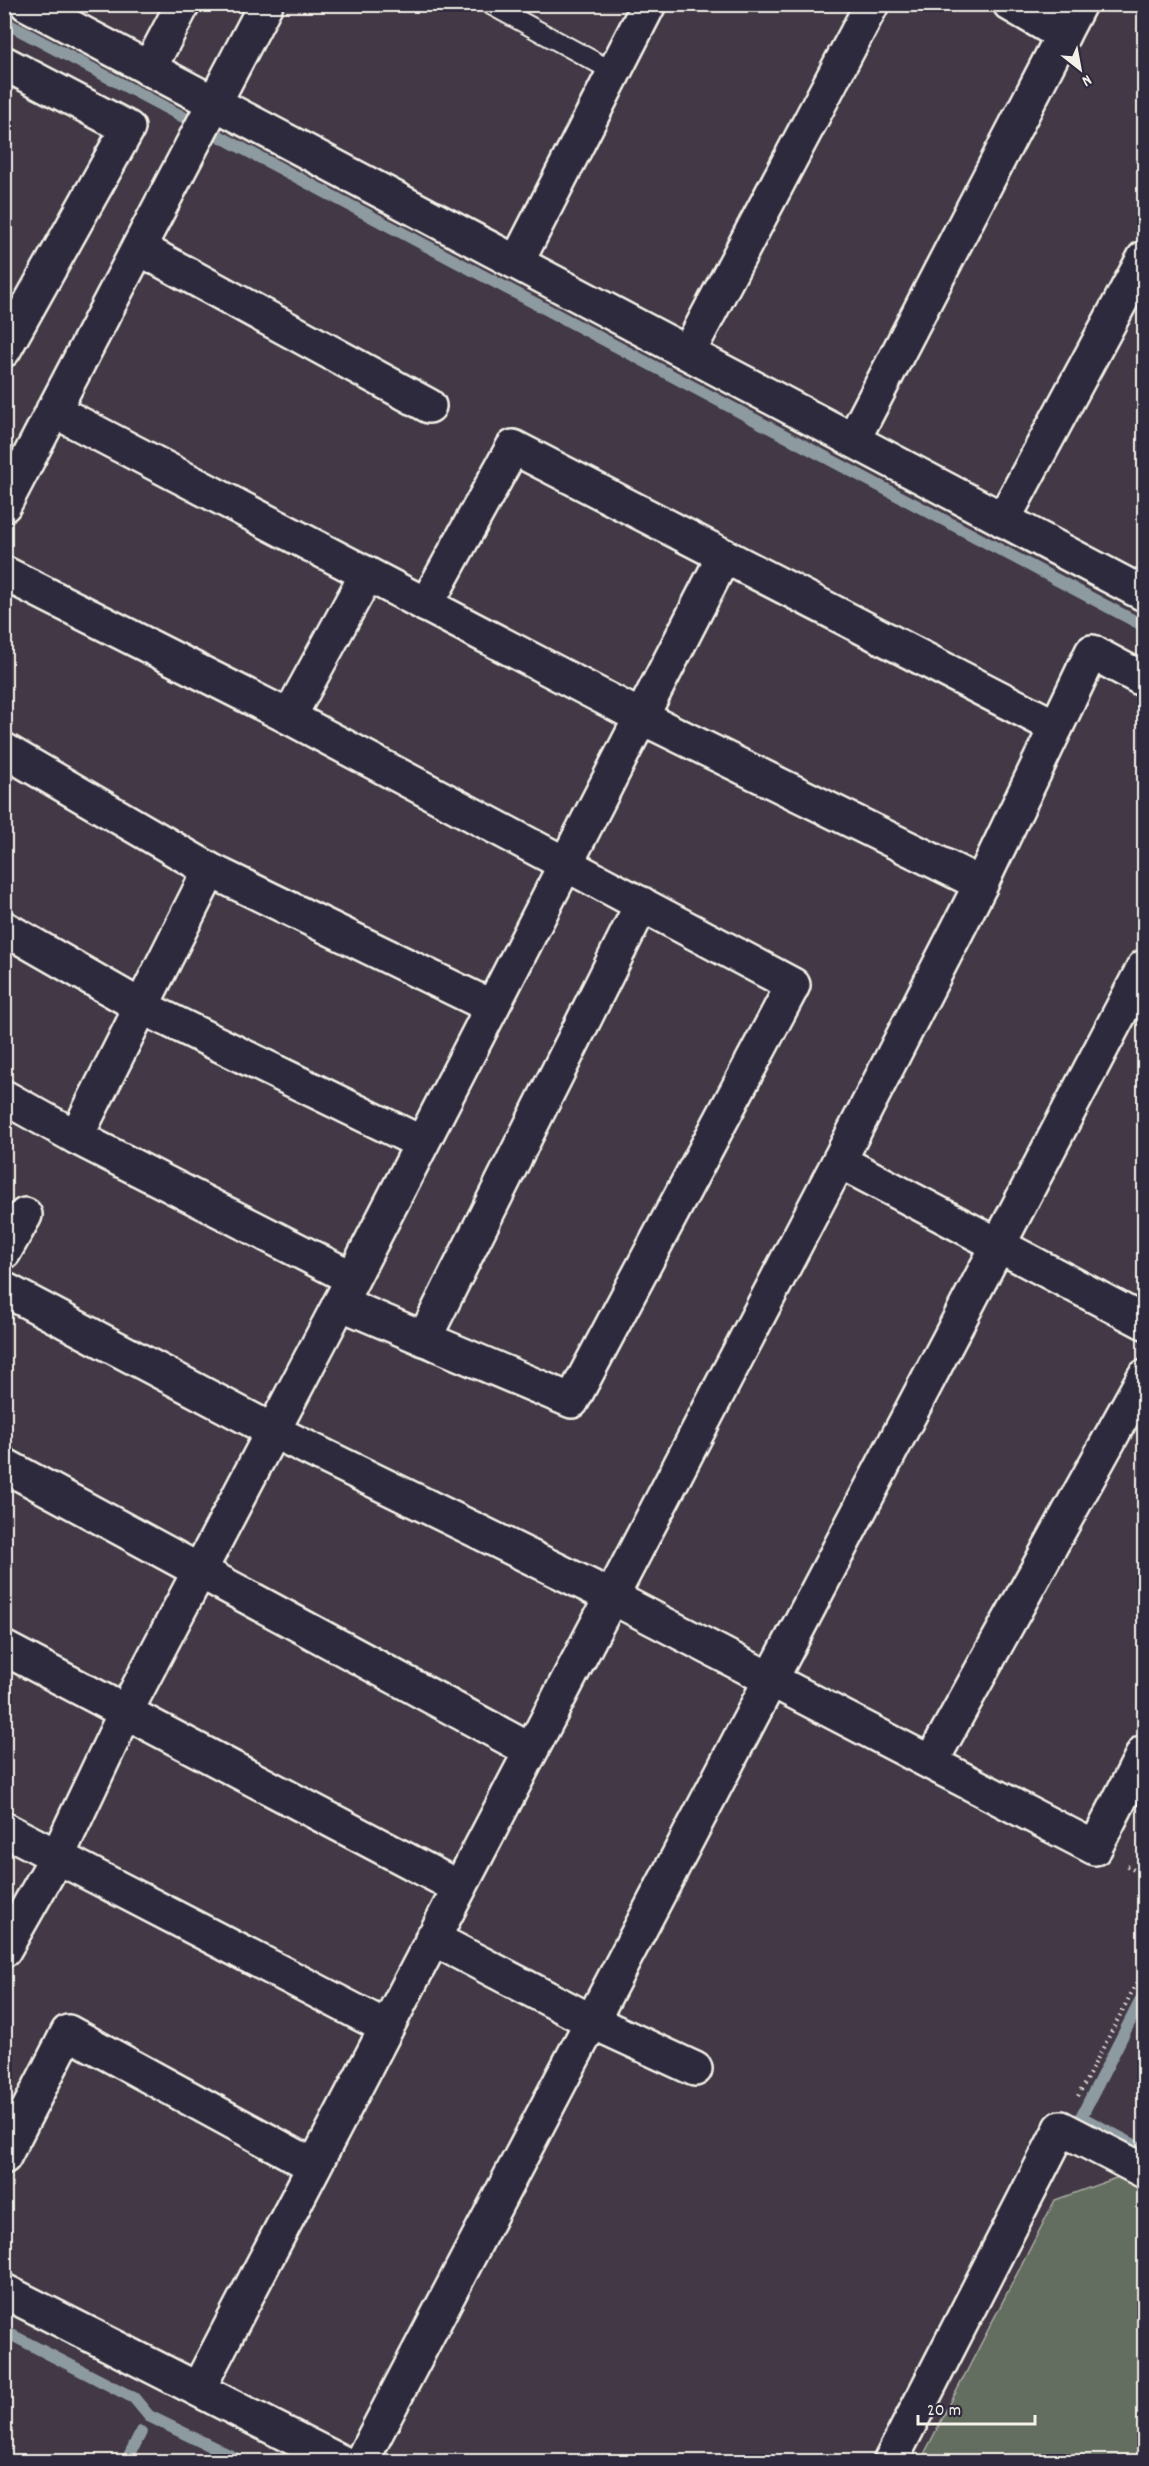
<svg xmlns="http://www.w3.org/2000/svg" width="1149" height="2466" viewBox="0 0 1149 2466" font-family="Dekko,sans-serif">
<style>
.green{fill:#646d61;stroke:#acafa4;stroke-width:1.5}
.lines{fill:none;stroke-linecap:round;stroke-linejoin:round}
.stream{stroke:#8d9ba1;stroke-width:12}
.service-casing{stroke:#f4f1e8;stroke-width:22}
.minor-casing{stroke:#f4f1e8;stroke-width:38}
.tertiary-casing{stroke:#f4f1e8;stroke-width:38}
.path{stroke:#f4f1e8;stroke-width:4;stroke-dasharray:1.5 4.5;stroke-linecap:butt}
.service{stroke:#2f2a3d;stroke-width:18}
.minor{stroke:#2f2a3d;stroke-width:33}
.tertiary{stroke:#2f2a3d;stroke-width:33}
</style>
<rect width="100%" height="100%" fill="#423846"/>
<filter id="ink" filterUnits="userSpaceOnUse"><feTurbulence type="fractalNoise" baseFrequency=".0167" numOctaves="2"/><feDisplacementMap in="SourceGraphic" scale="12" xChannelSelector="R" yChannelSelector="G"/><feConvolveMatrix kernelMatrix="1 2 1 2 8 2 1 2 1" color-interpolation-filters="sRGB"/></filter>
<g filter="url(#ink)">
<polygon class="green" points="1124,2175 1144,2186 1144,2461 920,2462 1055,2200"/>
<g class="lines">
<g class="stream">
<polyline points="4,22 1144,626"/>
<polyline points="1144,1994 1081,2117 1144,2150"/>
<polyline points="4,2331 134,2398 149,2416 243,2462"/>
<polyline points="126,2462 141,2432"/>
</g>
<g class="service-casing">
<polyline id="service" points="489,4 614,72"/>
</g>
<g class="minor-casing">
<g id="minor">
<polyline points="27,4 1144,594"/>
<polyline points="1010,4 1063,35"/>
<polyline points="4,63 128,128 4,350"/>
<polyline points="149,69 183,4"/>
<polyline points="139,248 429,406"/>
<polyline points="517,262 649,4"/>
<polyline points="688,353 872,4"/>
<polyline points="53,410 641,717 981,884 1092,652 1144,680"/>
<polyline points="853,440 1079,4"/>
<polyline points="1003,520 1144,258"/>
<polyline points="4,573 289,717 793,985 572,1401 340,1303"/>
<polyline points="426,605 513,447 1056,727"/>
<polyline points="289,717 367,574"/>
<polyline points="4,750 210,870 492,1007"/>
<polyline points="4,928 140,1006 422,1143"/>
<polyline points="4,1097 76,1137 352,1278"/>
<polyline points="76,1137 210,870"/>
<polyline points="839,1161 1144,1322"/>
<polyline points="4,1252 25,1215"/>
<polyline points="4,1289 273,1431 610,1596 1095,1848 1144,1752"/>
<polyline points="424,1339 642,904"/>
<polyline points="4,1465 530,1750"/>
<polyline points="4,1648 458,1887"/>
<polyline points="931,1762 1144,1377"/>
<polyline points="4,1829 386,2027"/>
<polyline points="432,1938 591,2021 695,2069"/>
<polyline points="4,1950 58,1855 126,1711 340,1303 724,556"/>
<polyline points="4,2157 68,2032 314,2166"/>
<polyline points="4,2291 341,2462"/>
<polyline points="198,2389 839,1161 981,884"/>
<polyline points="361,2462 1144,967"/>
<polyline points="890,2462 1061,2128 1144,2171"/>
</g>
</g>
<g class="tertiary-casing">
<polyline id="tertiary" points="4,505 266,4"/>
</g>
<g class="path">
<polyline points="1127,1866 1144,1876"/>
<polyline points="1078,2096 1144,1969"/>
</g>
<use href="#service" class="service"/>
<use href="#minor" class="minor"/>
<use href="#tertiary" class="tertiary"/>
</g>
</g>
<rect width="1149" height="2466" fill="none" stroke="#2f2a3d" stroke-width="24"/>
<rect x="12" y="12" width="1125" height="2442" fill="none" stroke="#f4f1e8" stroke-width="2" filter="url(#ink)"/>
<g transform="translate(1080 69) rotate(149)" stroke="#2f2a3d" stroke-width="4.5" paint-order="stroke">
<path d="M0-4.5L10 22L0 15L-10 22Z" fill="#f4f1e8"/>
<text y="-9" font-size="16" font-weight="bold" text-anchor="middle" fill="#f4f1e8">N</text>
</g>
<path d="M918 2415v9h117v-9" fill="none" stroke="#f4f1e8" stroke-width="3"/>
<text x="927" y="2415" font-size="18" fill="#f4f1e8" stroke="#2f2a3d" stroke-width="4.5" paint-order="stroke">20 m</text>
</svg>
